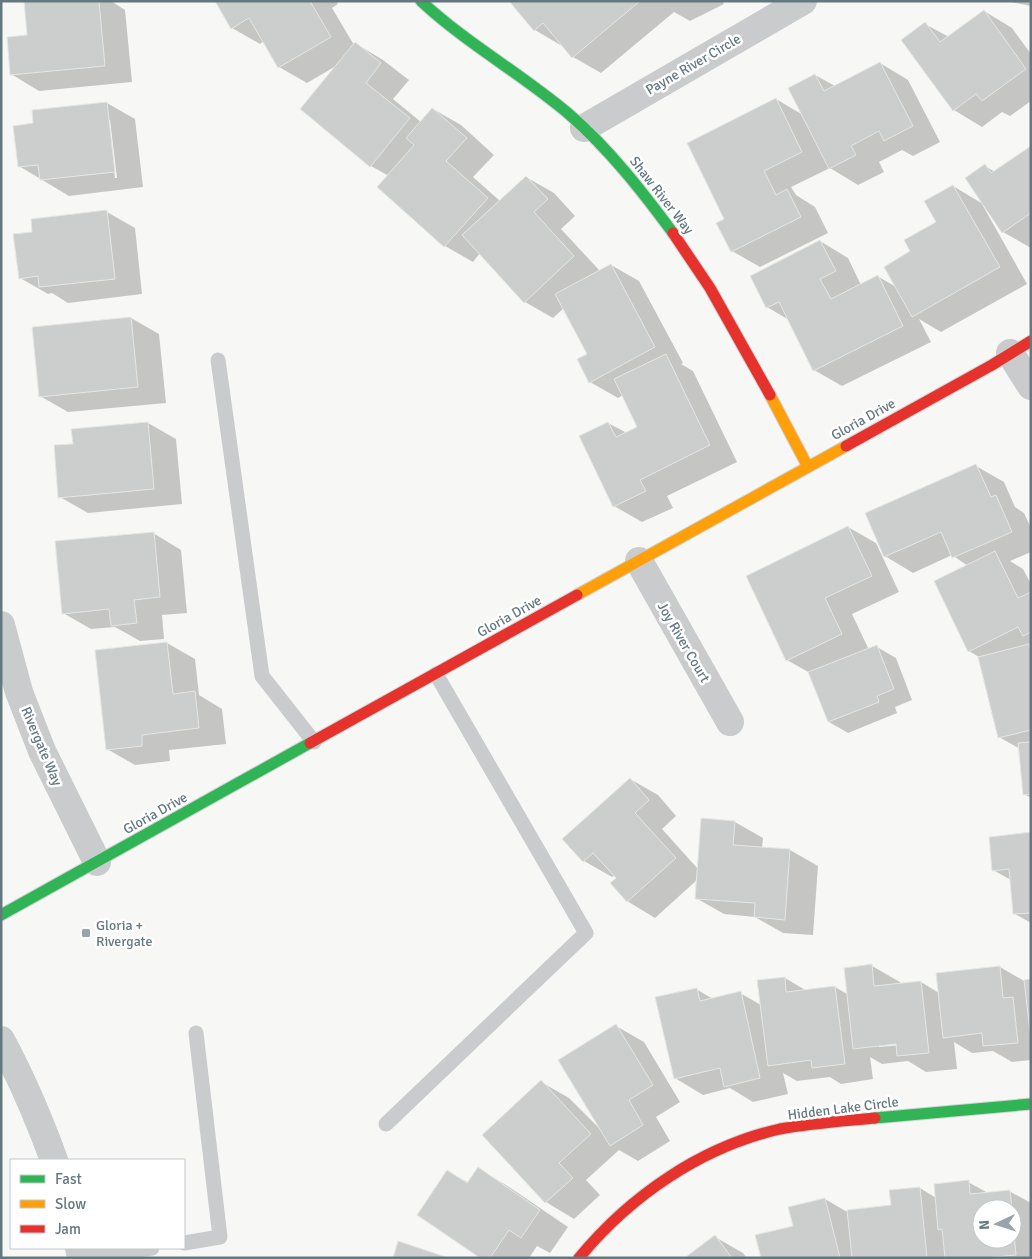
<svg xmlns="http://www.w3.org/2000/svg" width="1032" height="1259" viewBox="0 0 1032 1259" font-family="Signika,sans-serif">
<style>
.shadow{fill:#0003;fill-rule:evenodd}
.building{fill:#cccece;stroke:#e6e6e6}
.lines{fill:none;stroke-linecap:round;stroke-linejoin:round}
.fast-casing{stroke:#d2d3d3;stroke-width:13}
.slow-casing{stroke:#d2d3d3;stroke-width:13}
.jam-casing{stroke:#d2d3d3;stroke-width:13}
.lane{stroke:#c9cbcc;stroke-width:15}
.street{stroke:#c9cbcc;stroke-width:28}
.fast{stroke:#30b455;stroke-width:11}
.slow{stroke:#ff9f0a;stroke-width:11}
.jam{stroke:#e5322d;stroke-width:11}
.poi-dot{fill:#97a4a9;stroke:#fff;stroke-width:2}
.labels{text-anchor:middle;stroke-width:5;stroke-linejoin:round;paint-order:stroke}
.street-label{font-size:14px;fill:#64787f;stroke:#fff}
.poi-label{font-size:14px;fill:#64787f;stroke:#fff;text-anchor:start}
</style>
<rect width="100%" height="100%" fill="#f7f7f6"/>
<g class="shadow">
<polygon points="25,1 111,1 125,10 132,82 39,91 11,74 28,36"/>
<polygon points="216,1 336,1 338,4 332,8 354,45 355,43 383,60 409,80 393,99 421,122 433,109 461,125 494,155 473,177 500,201 526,177 554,193 575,216 561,229 600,271 611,265 639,281 683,363 681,364 693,371 737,462 667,496 673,508 642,522 614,506 608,423 627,433 638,428 623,395 618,398 590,382 588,354 564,308 553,318 525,302 480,253 473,262 445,246 389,176 371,166 336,66 307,83 279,67 264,41 260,44 232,28"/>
<polygon points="511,1 722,1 724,4 690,21 674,12 601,73 573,57 562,46 535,30"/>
<polygon points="1006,1 1031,1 1031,6"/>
<polygon points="984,11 1012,28 1031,54 1031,101 1010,116 1002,112 982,127 954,110 903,40 925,24 949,37"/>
<polygon points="880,63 908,80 940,142 913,156 902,150 879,162 884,172 858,185 830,168 791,187 796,195 815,207 828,233 760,267 732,251 726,219 776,99 803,115 815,75 835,86"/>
<path d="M 107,103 L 135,119 L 143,187 L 69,196 L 19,166 L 35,124 ZM 108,120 L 110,120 L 117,178 L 115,178 Z"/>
<polygon points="1031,147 1031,248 1003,232 985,166 995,172"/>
<polygon points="953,186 983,204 982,204 1027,284 941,332 919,319 931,342 842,386 814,370 789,320 767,307 820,241 848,258 861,285 877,276 898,288 912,252 937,223"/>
<polygon points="107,212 135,228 142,294 68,303 52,293 48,294 20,278 34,233"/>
<polygon points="131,318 159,334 166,403 68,412 40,396"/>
<polygon points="148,423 176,439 182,504 88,513 60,497 74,445"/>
<polygon points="976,466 1004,482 1015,507 1024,513 1031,528 1031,552 1010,561 1023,569 1031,584 1031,798 1024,794 1020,749 999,737 979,657 969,651 968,566 952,555 913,573 885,556"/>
<polygon points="848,527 876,543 899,592 852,614 869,650 877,647 896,658 912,700 895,707 897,713 848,733 829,722 810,673 787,660"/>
<polygon points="153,533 181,550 187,613 162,615 164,639 140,641 115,627 91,629 63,613"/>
<polygon points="167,643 195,659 199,695 222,709 226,744 169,750 170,761 135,765 107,749"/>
<polygon points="630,779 658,795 676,816 662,829 698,869 735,822 763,838 762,848 790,850 818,866 813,935 783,933 755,917 724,914 696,898 697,880 655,918 627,901 618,879 615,875 612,877 584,861 564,839"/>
<polygon points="1031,834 1031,923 1015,914 1011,880 993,870"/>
<path d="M 872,966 L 900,982 L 900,984 L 921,982 L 939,993 L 1000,967 L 1024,981 L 1031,980 L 1031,1060 L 1012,1062 L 993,1051 L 972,1053 L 954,1042 L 957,1069 L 926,1072 L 908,1061 L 882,1064 L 870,1057 L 873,1079 L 841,1084 L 830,1077 L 797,1081 L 783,1073 L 788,1094 L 753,1102 L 730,1088 L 703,1095 L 675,1078 L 696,989 L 713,999 L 740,993 L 761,1005 L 785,978 L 807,991 L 835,987 L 849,995 ZM 902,1042 L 902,1045 L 879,1047 L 879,1045 Z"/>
<polygon points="616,1026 644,1042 680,1102 656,1117 670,1141 638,1161 619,1150 586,1180 600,1195 574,1219 546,1202 484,1135 541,1082 569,1098 604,1133"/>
<polygon points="478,1169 506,1185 568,1227 550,1253 537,1246 529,1258 482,1258 447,1171 469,1183"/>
<path d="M 968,1182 L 988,1193 L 1009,1191 L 1031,1203 L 1031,1258 L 762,1258 L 825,1199 L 849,1213 L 892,1206 L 920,1188 L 936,1198 ZM 982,1209 L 1012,1209 L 1012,1239 L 982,1239 Z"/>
<polygon points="715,1237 743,1253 747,1258 690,1258"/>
</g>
<g class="building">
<polygon points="24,1 99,1 105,66 10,75 7,37 27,35"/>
<polygon points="215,1 310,1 331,37 278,68 249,18 231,29"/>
<polygon points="509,1 640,1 572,58 543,23 534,31"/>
<polygon points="984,10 1026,69 982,101 976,94 953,111 901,40 925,22 940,42"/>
<polygon points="355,42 381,63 366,83 410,118 370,167 300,109"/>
<polygon points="880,62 913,126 884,141 879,131 851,146 856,155 829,169 788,88 815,74 824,91"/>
<polygon points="776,98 802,152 764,171 776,195 787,189 801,217 731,252 716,223 724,219 687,143"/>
<polygon points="107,102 115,172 40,180 38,165 18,167 13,126 33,123 32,110"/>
<polygon points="432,108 467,138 446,161 488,198 444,247 377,187 414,145 406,138"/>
<polygon points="1031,146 1031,213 1002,233 965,178 985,164 991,173"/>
<polygon points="526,176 548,199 534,212 574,256 524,303 462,235"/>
<polygon points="953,185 1000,267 912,317 884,267 910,251 904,240 936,222 924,201"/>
<polygon points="107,210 115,279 39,287 38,276 19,279 13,234 32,232 31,219"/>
<polygon points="820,240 836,271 820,279 831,299 878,275 903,326 813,371 779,302 766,308 750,276"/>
<polygon points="611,264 655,347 589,383 577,359 587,354 555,294"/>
<polygon points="131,317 138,387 39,397 32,327"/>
<polygon points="666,354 710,445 640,480 646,491 613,507 579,436 608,422 616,437 637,427 614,379"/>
<polygon points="148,422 154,489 58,498 54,445 73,444 71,429"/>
<polygon points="976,464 991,497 996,495 1012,532 952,558 941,532 884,557 865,513"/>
<polygon points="848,526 872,576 825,598 842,634 786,661 746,576"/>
<polygon points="154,532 160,597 134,600 137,623 111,626 109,609 62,614 55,541"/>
<polygon points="995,551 1018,598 1031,592 1031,632 1023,636 1018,627 968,652 934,581"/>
<polygon points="167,642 173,694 195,691 199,728 142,735 142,746 106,750 95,650"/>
<polygon points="1029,644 1031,651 1031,730 998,738 978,657"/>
<polygon points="877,645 894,689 877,696 879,702 828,722 808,672"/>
<polygon points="1031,742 1031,794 1023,795 1018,743"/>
<polygon points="630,778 649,800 635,813 676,858 627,902 610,883 616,878 593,853 583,862 562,839"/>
<polygon points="701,818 735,821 733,845 790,849 785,920 754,917 755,903 695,899"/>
<polygon points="1031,832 1031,913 1013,914 1009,869 992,871 989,837"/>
<polygon points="872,964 874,986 921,981 929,1053 897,1056 896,1044 853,1049 844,968"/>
<polygon points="1000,966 1003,998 1013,997 1018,1043 983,1046 982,1033 943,1038 936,973"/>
<polygon points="785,977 786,992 835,986 845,1064 812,1068 811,1060 768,1066 757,980"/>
<polygon points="1031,979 1031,1040 1024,980"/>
<polygon points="697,988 700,1001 741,991 760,1078 724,1087 720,1068 674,1079 655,997"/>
<polygon points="616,1024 653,1085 629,1100 643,1125 610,1146 558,1060"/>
<polygon points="541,1080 591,1134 559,1163 573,1178 545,1203 482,1135"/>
<polygon points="478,1167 540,1210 521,1238 509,1230 490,1258 480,1258 417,1215 447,1170 467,1183"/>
<polygon points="969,1180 970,1194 1010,1190 1012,1209 982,1209 982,1239 1012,1239 1012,1212 1016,1255 985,1258 945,1258 942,1229 938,1230 934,1184"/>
<polygon points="920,1187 927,1258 852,1258 847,1210 891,1205 889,1190"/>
<polygon points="825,1198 840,1258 761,1258 755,1235 793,1226 788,1207"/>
<polygon points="715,1235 732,1258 688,1258 687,1256"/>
<polygon points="398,1241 449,1258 393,1258"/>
</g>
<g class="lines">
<g class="fast-casing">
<g id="fast">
<path d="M 421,1 C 467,44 522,74 570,115 C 609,149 642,191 673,233"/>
<polyline points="1,915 310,743"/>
<polyline points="875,1118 1031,1104"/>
</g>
</g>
<g class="slow-casing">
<g id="slow">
<polyline points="770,395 808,467"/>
<polyline points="577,595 846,446"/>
</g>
</g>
<g class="jam-casing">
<g id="jam">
<polyline points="673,233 710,288 770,395"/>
<polyline points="846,446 992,365 1031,341"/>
<polyline points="310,743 577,595"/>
<path d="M 579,1258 C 630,1196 701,1147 780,1129 C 811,1123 843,1121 875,1118"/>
</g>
</g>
<g class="lane">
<polyline points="218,360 262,676 314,742"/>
<polyline points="386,1124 586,933 436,674"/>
<polyline points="184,1243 220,1237 196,1033"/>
<polyline points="86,1258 152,1248"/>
</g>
<g class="street">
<polyline points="584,128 803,1"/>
<polyline points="1010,353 1031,386"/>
<polyline points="639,561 730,722"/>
<polyline points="1,625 19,692 42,751 97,862"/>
<path d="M 1,1040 C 22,1079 39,1119 54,1160"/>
<polyline points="79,1248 81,1258"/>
</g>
<use href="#fast" class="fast"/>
<use href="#slow" class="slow"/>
<use href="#jam" class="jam"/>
</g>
<rect class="poi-dot" x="81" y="928" width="10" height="10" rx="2.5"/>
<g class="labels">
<g class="street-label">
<text transform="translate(693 64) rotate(-30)" y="5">Payne River Circle</text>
<text transform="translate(662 195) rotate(52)" y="5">Shaw River Way</text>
<text transform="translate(863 419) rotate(-29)" y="5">Gloria Drive</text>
<text transform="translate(509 616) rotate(-29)" y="5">Gloria Drive</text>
<text transform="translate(684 642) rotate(60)" y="5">Joy River Court</text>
<text transform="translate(42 746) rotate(67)" y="5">Rivergate Way</text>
<text transform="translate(155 813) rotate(-29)" y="5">Gloria Drive</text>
<text transform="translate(843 1108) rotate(-7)" y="5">Hidden Lake Circle</text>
</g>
<g class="poi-label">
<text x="96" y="930">Gloria +<tspan x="96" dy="16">Rivergate</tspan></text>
</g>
</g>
<rect width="1032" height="1259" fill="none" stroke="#64787f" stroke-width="5"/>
<rect x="10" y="1159" width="175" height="90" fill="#ffffff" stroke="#c1c9cc"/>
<rect x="20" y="1175" width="25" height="8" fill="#30b455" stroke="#c1c9cc"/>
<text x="55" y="1184" font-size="15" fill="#64787f">Fast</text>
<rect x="20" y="1200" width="25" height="8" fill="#ff9f0a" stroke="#c1c9cc"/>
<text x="55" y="1209" font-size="15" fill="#64787f">Slow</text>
<rect x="20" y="1225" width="25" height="8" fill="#e5322d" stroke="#c1c9cc"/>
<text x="55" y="1234" font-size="15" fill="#64787f">Jam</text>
<g transform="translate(997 1224) rotate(266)"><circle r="24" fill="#ffffff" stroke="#c1c9cc"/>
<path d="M0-4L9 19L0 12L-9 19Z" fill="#97a4a9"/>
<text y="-8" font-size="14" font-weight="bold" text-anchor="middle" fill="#64787f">N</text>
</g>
</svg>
